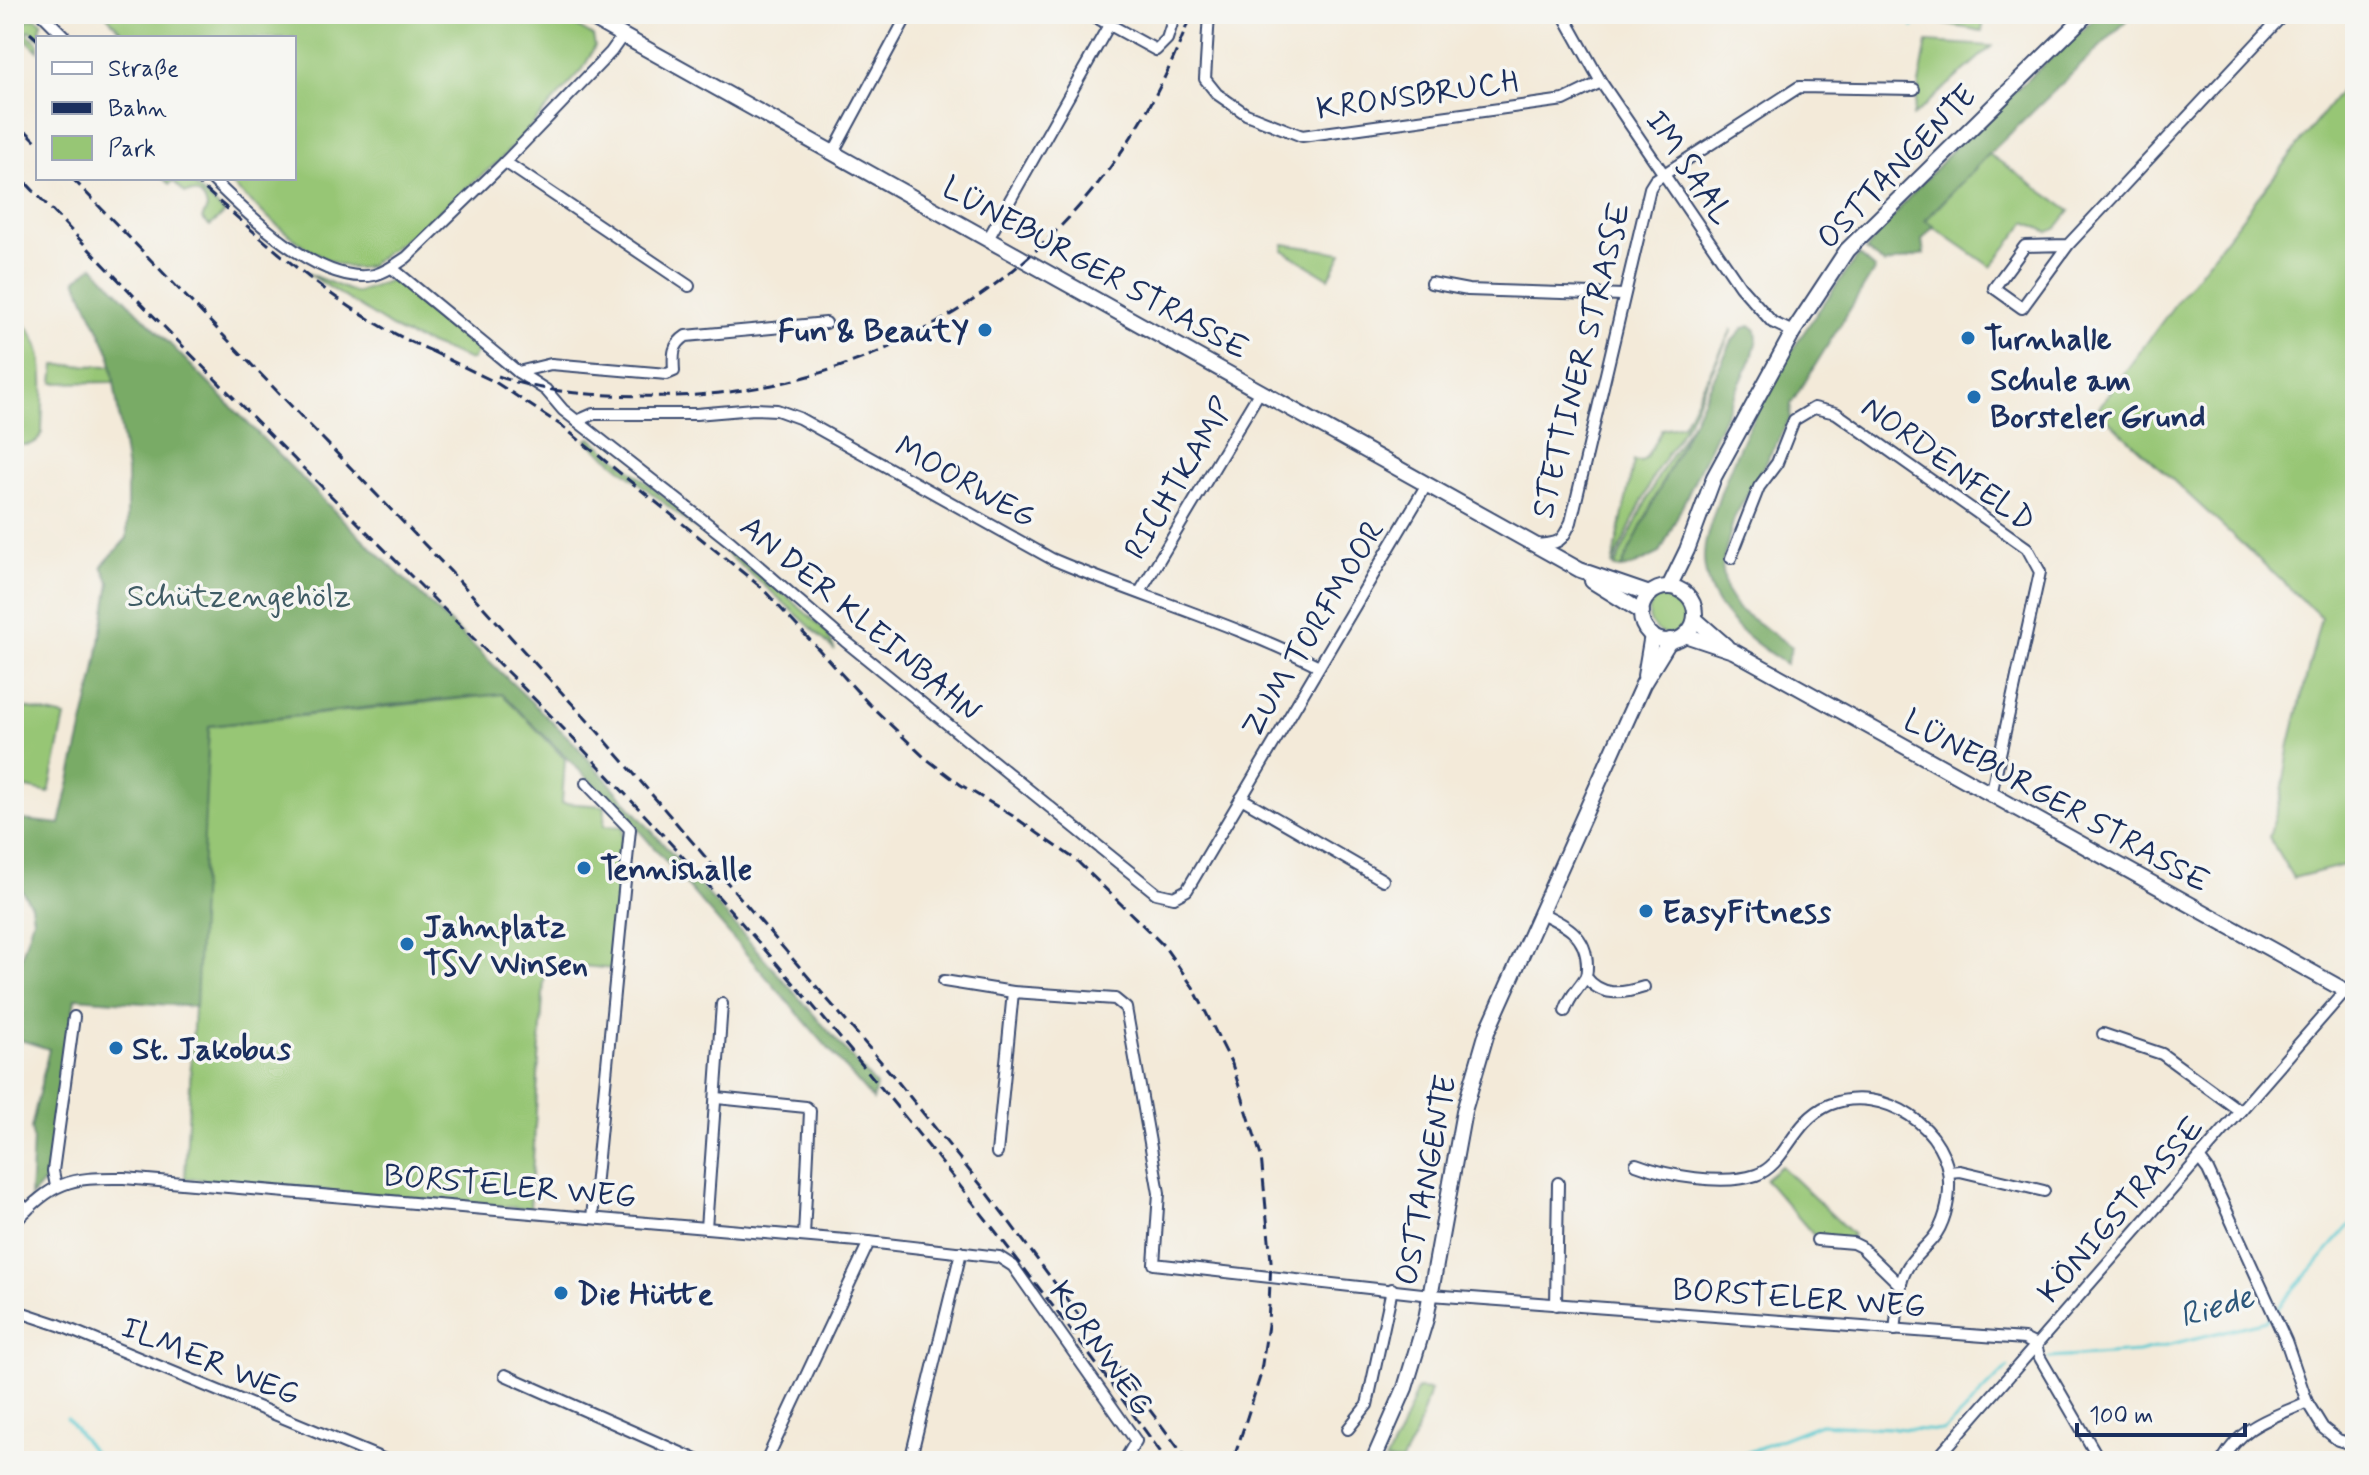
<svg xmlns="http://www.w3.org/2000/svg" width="2369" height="1475" viewBox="0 0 2369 1475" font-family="Mynerve,sans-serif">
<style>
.green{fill:#97c675;stroke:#597a6a;stroke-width:2}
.forest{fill:#79ab66;stroke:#4a6d62;stroke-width:2}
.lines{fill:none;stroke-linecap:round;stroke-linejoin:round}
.stream{stroke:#5cc9d0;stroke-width:3}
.minor-casing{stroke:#3b4b70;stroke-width:14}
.secondary-casing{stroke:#3b4b70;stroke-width:18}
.minor{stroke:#fff;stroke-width:10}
.secondary{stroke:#fff;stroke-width:14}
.rail{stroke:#1b2f5e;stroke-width:3;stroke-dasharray:12 6;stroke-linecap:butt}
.poi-dot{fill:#1f6fb2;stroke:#f6f6f2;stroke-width:3}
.labels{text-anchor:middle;stroke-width:7;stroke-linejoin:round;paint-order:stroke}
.street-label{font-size:32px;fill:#1b2f5e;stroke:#f6f6f2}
.poi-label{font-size:32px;font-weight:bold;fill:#1b2f5e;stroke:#f6f6f2;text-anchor:start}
.park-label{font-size:32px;fill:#405c65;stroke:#f6f6f2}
.water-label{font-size:34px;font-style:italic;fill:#2b567a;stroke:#f6f6f2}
</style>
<rect width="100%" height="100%" fill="#f6f6f2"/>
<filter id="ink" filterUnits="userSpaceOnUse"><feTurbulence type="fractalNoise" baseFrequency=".0125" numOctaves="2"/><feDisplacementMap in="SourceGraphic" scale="16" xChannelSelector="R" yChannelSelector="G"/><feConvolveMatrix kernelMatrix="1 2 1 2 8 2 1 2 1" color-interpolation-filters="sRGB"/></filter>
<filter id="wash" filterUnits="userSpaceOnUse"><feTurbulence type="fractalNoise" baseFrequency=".006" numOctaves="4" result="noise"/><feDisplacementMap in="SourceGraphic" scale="32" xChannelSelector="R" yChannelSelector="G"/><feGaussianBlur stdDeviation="1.8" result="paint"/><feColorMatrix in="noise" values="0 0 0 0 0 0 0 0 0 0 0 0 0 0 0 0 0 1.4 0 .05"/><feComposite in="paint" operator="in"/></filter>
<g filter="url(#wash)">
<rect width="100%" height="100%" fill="#f3ead9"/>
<g class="green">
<path d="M 105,14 L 555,14 L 593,36 L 595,46 L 583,69 L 500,160 L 412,234 L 367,267 C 323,277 256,205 224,178 L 294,178 L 294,38 L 127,38 Z"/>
<polygon points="1945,14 1985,14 1982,31 1943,24"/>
<polygon points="35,18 42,22 40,30 47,38 39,38 30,30 27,33 38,43 38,51 23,36 21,30 27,20"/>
<polygon points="1927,42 1992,46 1913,116"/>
<polygon points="2355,72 2355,858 2353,863 2293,878 2269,837 2281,798 2290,744 2321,617 2097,410 2178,300"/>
<polygon points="1989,154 2070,211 2056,229 2048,232 2026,222 1991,267 1925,221"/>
<path d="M 163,178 L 186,178 L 225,213 L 210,226 L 202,219 L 207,208 C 205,196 197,190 185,193 L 173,181 L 170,184 Z"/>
<polygon points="1284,244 1342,253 1329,278 1283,250"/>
<polygon points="307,273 356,293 394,279 479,350 471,360 401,333"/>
<path d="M 14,315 C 53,340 42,394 42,434 C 36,446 26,446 14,444 L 14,401 L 25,344 L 14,341 Z"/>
<polygon points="1732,329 1688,422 1655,473 1612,566 1634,461 1641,462 1646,458 1662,429 1683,425"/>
<polygon points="55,365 112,366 114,382 53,383"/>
<polygon points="1692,422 1621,568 1614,567 1659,475"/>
<path d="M 591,438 L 788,597 L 827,632 L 835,651 C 758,574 670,509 586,440 Z"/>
<circle cx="1669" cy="614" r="20"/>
<polygon points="503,694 565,759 562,803 605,806 604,826 623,827 612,969 545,962 530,1209 185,1178 209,726"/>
<polygon points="22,707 65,717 49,793 14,785 14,744"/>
<polygon points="1781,1166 1853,1235 1845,1241 1817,1239 1765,1179"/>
<polygon points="1417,1389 1430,1390 1417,1432 1402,1461 1385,1461 1399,1435"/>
</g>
<g class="forest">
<polygon points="2100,14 2134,14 1989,154 1925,220 1934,226 1922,240 1924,254 1884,264 1866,250 1903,204 1965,136"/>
<path d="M 1859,255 L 1875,269 L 1791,404 L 1790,419 L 1734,518 L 1722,565 L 1726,590 L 1738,609 L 1792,647 L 1786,664 C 1752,642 1711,613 1705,569 C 1701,548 1709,530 1715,510 C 1745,416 1800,333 1859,255 Z"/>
<polygon points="93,266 341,518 574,743 876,1085 873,1100 630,820 502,694 415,702 209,726 196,1007 75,998 50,1176 30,1197 33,1138 31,1128 49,1049 14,1038 14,981 33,919 31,905 14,878 14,819 60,824 94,677 110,583 102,566 127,538 127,472 110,354 76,280"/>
<polygon points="1751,326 1756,330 1757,339 1752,358 1660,553 1633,566 1621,568 1732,341 1744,328"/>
</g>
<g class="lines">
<g class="stream">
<polyline points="1913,27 1914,14"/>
<polyline points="2277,1309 2355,1219"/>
<polyline points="2050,1358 2138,1352 2266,1321 2272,1315"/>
<polyline points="67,1418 100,1461"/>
<polyline points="1726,1461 1820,1424 1944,1431 2008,1367"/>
</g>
</g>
</g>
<g filter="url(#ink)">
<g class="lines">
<g class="minor-casing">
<g id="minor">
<polyline points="42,14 66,38"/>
<polyline points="1090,14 1156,50 1167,39 1175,14"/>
<polyline points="1209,14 1205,79 1217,94 1246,114 1302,136 1564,100 1601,82"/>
<polyline points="1563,14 1601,82 1740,286 1772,322 1793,332"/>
<polyline points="833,153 908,14"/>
<polyline points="505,162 689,286"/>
<path d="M 211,178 C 246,213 319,286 374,275 C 386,272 397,264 407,257 L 505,162 L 611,52 L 623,35"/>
<polyline points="988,239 1109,25"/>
<polyline points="2068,245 2025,246 1994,288 2022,308 2068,245 2284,14"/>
<polyline points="392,268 518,372 546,390 563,410 731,542 845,641 1156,893 1174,897 1187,890 1427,484"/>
<polyline points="1431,283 1468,290 1624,295"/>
<path d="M 518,372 L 551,364 L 667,374 L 674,371 C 673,355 672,345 686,336 L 826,323"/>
<path d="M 577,421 L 593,414 L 696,414 L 754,409 L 777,410 L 799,418 L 1052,559 C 1141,597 1233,623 1319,666"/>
<path d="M 1536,545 C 1560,543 1561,543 1571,522 L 1650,188 L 1655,180 L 1799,87 L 1914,89"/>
<polyline points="1731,558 1759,487 1777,463 1794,420 1814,408 1836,413 2027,548 2040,572 1991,795"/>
<polyline points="1140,592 1260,391"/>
<polyline points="586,783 630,829 592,1218"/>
<polyline points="1241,798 1383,880"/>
<path d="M 1539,912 C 1564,924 1587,934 1587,966 C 1587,970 1587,975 1585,978 C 1577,991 1570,995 1565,1011"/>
<path d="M 1586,977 C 1601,997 1622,994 1644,987"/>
<polyline points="944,981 1013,992 1115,999 1126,1008 1159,1193 1154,1264 1431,1295 2024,1339 2036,1345 2039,1356 2100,1461"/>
<polyline points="2103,1034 2162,1054 2240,1111"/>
<polyline points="717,1098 806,1107 810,1111 804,1236"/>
<polyline points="997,1153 1013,992"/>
<polyline points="2199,1158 2208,1170 2286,1341 2307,1402 2323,1428 2338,1440 2355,1445"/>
<path d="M 1636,1164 C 1667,1176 1723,1186 1756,1175 C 1786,1165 1791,1122 1829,1105 C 1882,1083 1952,1128 1949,1187 C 1949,1203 1944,1225 1933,1238 C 1924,1249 1912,1258 1906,1270 C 1897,1287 1898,1311 1895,1330"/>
<polyline points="1949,1172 1960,1171 2044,1191"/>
<polyline points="56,1186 53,1171 74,1017"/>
<polyline points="14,1197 27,1210"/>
<path d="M 14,1223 C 53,1182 68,1177 124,1178 L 869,1242 L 999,1257 L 1013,1266 L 1136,1441 L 1124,1461"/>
<polyline points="706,1228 722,1004"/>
<polyline points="1817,1240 1853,1243 1861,1247 1901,1286"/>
<polyline points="1556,1305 1558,1183"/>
<polyline points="14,1310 59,1325 388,1461"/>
<polyline points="505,1375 699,1461"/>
<polyline points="1348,1429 1367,1405 1392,1289"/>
<polyline points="766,1461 869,1242"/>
<polyline points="910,1461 961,1252"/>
<polyline points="1935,1461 2345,991"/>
<path d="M 2222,1461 C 2244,1423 2269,1420 2307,1402"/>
</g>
</g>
<g class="secondary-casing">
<g id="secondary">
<polyline points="584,14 1580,570 1650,594"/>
<polyline points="1592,581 1642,612"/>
<polyline points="1669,587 1687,550 1714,477 1793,332 1847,250 2087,14"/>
<circle cx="1668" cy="614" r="27"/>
<polyline points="1695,619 1726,646"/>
<polyline points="1685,635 1733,651 2355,996"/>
<polyline points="1645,676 1652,635"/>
<polyline points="1373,1461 1405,1388 1426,1319 1464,1111 1487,1032 1643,684 1670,640"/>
</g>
</g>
<use href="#minor" class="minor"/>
<use href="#secondary" class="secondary"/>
<g class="rail">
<polyline points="30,33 38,40"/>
<polyline points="14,119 38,143"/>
<path d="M 14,170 C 147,312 285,450 422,587 C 475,641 530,693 582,748 C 794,971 987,1211 1167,1461"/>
<polyline points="72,178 450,571 599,733 894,1077 989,1195 1188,1461"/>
<path d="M 192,178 C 269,244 344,318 442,355"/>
<polyline points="431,351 495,382 562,426 762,588 869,704 924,757 961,785 1013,816 1076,860 1164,946 1193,987 1232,1064 1261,1156 1271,1261 1268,1325 1260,1377 1233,1461"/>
<path d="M 498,376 C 543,393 593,395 640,396 C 892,404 1108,249 1191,14"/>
</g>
</g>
</g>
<g class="poi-dot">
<circle cx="985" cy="330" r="8"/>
<circle cx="1968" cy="338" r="8"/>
<circle cx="1974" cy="397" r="8"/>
<circle cx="584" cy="868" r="8"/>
<circle cx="1646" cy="911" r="8"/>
<circle cx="407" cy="944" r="8"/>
<circle cx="116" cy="1048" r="8"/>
<circle cx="561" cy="1293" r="8"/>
</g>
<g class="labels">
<g class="street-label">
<text transform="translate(1417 94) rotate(-8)" y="11">KRONSBRUCH</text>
<text transform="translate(1896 166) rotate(-46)" y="11">OSTTANGENTE</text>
<text transform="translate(1690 167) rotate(56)" y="11">IM SAAL</text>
<text transform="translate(1096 267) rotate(29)" y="11">LÜNEBURGER STRASSE</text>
<text transform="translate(1580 360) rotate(-76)" y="11">STETTINER STRASSE</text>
<text transform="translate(1949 463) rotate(36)" y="11">NORDENFELD</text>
<text transform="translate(1178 478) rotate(-59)" y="11">RICHTKAMP</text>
<text transform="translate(966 481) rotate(29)" y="11">MOORWEG</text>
<text transform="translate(861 618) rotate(40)" y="11">AN DER KLEINBAHN</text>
<text transform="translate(1312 628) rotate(-59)" y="11">ZUM TORFMOOR</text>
<text transform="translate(2057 800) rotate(29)" y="11">LÜNEBURGER STRASSE</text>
<text transform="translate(1425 1180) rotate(-79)" y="11">OSTTANGENTE</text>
<text transform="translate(510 1185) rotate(5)" y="11">BORSTELER WEG</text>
<text transform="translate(2120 1209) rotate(-49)" y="11">KÖNIGSTRASSE</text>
<text transform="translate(1799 1297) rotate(4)" y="11">BORSTELER WEG</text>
<text transform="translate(1102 1348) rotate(55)" y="11">KORNWEG</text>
<text transform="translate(211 1360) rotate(22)" y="11">ILMER WEG</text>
</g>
<g class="poi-label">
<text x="969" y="341" text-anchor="end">Fun &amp; BeautY</text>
<text x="1984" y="349">Turnhalle</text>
<text x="1990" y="390">Schule am<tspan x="1990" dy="37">Borsteler Grund</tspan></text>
<text x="600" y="879">Tennishalle</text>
<text x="1662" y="922">EasyFitness</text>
<text x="423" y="937">Jahnplatz<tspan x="423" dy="37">TSV Winsen</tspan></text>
<text x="132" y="1059">St. Jakobus</text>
<text x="577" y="1304">Die Hütte</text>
</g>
<g class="park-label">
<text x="239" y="606">Schützengehölz</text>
</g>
<g class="water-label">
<text transform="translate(2216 1305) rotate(-17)" y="12">Riede</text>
</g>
</g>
<rect width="2369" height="1475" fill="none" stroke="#f6f6f2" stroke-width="48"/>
<rect x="36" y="36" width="260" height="144" fill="#f6f6f2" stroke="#9ea6b7" stroke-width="2"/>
<rect x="52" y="62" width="40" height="12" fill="#ffffff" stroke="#9ea6b7" stroke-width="2"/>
<text x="108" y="76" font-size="24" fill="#1b2f5e">Straße</text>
<rect x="52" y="102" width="40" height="12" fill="#1b2f5e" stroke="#9ea6b7" stroke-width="2"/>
<text x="108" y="116" font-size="24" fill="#1b2f5e">Bahn</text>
<rect x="52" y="136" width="40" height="24" fill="#97c675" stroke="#9ea6b7" stroke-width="2"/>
<text x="108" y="156" font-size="24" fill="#1b2f5e">Park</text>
<path d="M2077 1423v12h168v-12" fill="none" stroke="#1b2f5e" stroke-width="4"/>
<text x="2089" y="1423" font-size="24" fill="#1b2f5e" stroke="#f6f6f2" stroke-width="6" paint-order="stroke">100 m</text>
</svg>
